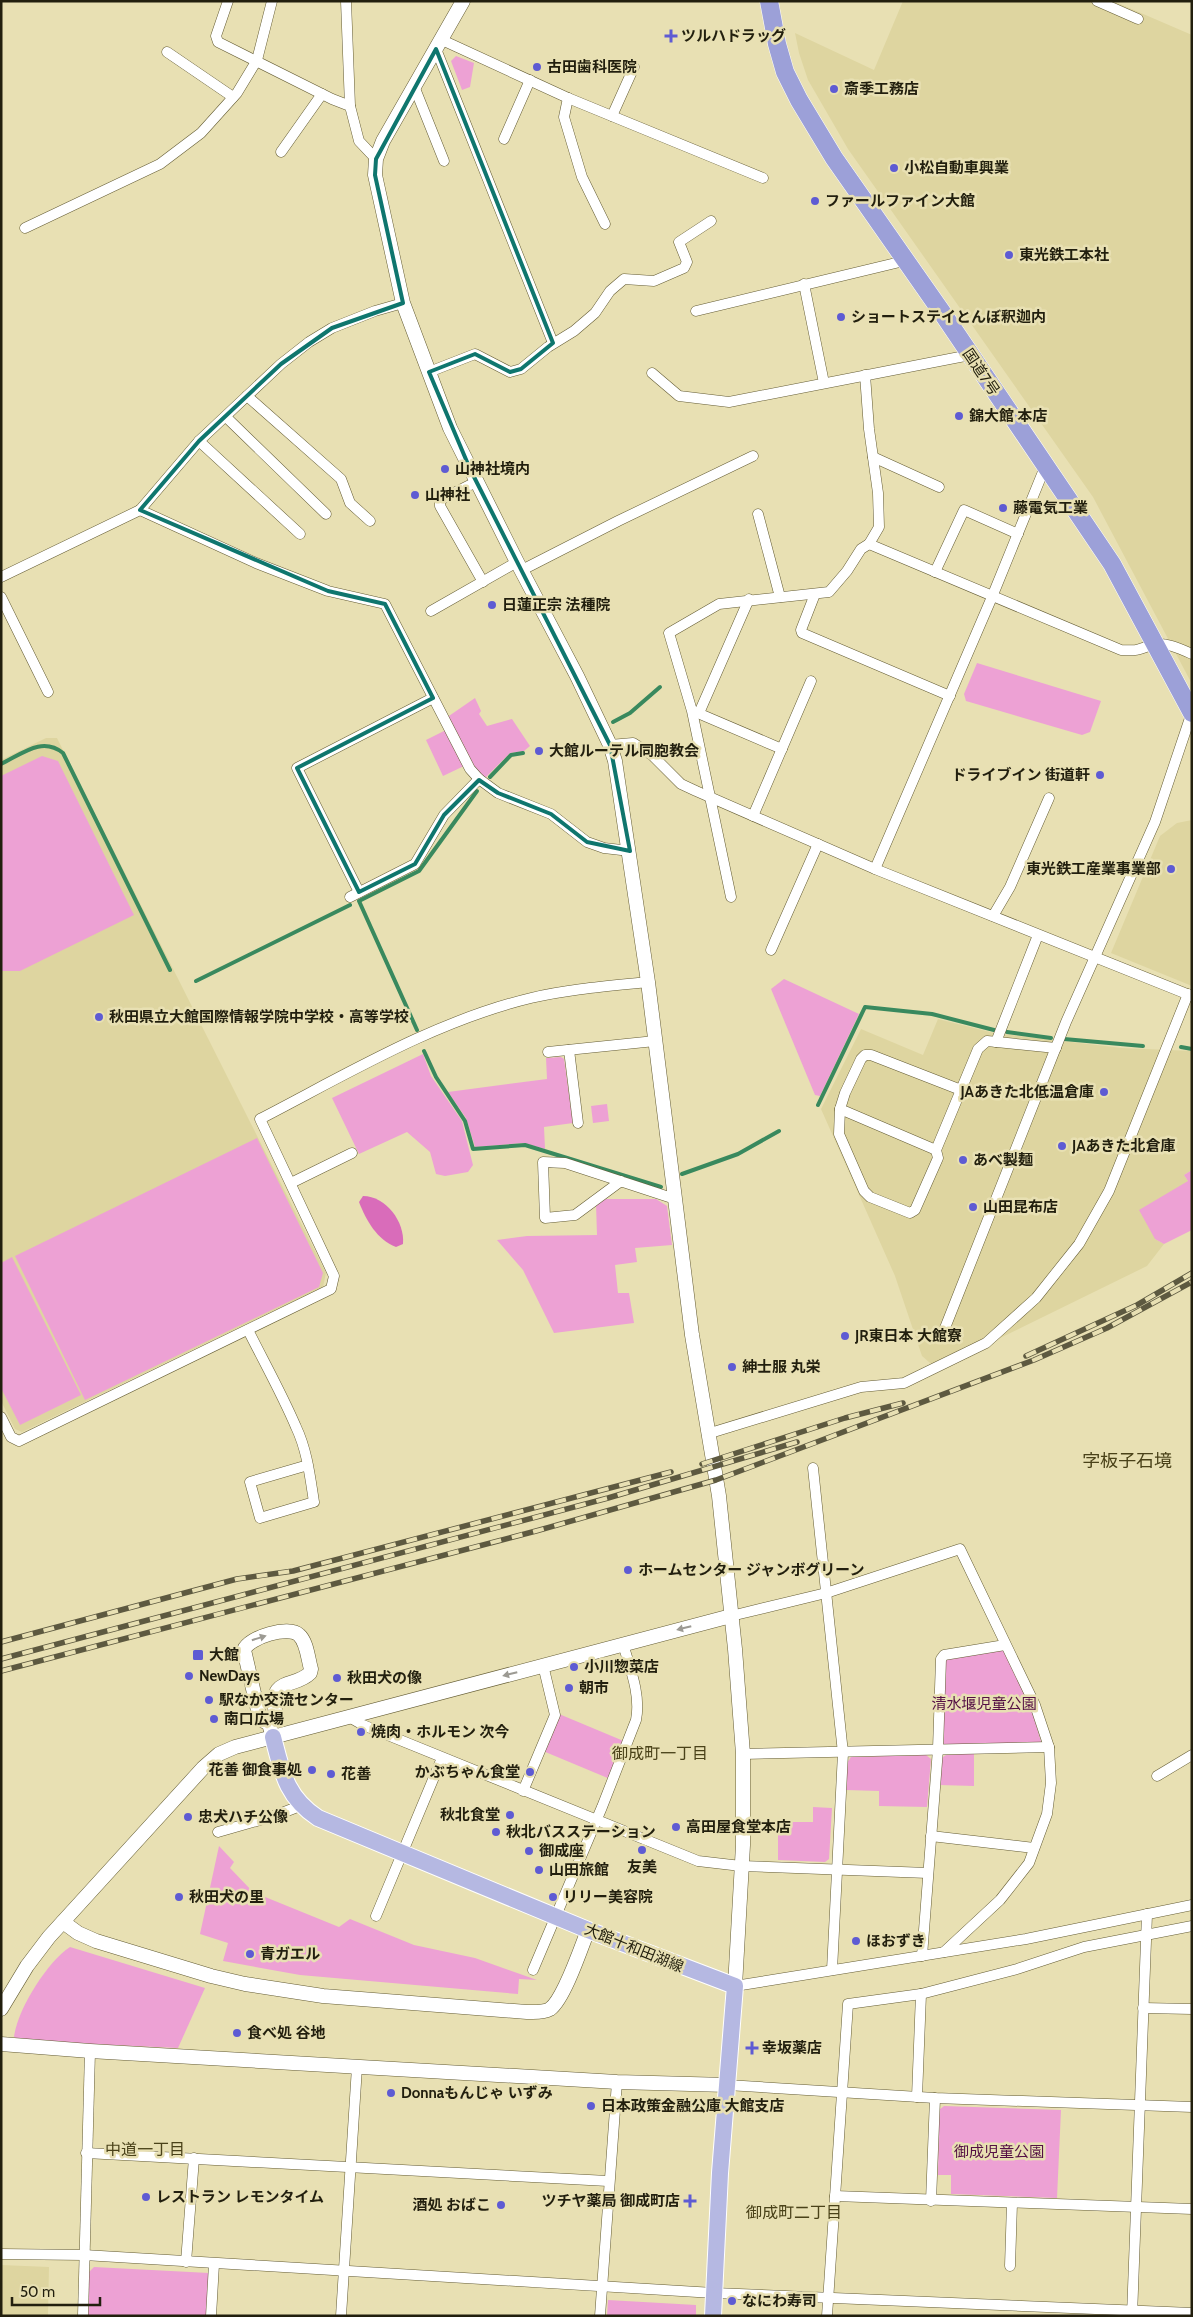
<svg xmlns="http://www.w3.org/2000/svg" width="1193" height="2317" viewBox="0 0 1193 2317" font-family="Cabin,'Noto Sans JP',sans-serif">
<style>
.built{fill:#ded5a0}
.green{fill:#eda1d4}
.forest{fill:#d96cba}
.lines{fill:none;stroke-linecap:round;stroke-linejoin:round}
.stream{stroke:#39895e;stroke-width:4}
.minor-casing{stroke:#645c34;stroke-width:11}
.tertiary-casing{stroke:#645c34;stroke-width:15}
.primary-casing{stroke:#fff;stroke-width:18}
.trunk-casing{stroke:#fff;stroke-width:19}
.minor{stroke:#fff;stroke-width:10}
.tertiary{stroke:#fff;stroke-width:14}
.primary{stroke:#b5b8e2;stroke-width:16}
.trunk{stroke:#9ca0d8;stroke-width:18}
.rail-casing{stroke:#5d5940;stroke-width:5.5}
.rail{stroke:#e8e0b3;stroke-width:4;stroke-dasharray:11;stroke-linecap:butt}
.oneway{fill:#9c9a93}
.marked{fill:none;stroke:#0f766e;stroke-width:4;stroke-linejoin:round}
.poi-dot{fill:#5e5bd3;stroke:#e8e0b3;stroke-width:2}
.labels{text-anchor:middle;stroke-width:5;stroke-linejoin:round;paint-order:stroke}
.poi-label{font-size:15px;font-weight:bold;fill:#221f0e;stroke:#e8e0b3;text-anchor:start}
.street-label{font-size:15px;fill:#221f0e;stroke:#e8e0b3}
.park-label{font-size:15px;fill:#540f44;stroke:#e8e0b3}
.neighbourhood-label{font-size:16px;fill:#4a4219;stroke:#e8e0b3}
.quarter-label{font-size:18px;fill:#4a4219;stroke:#e8e0b3}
</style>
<rect width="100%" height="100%" fill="#e8e0b3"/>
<g class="built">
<polygon points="903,1 1113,1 1192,35 1192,684 1093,497 848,149 808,80 799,53 795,33 874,70"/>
<polygon points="46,738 57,738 326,1273 323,1287 22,1432 15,1429 1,1401 1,760"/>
<polygon points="1192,820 1192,986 1111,953 1160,836 1177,823"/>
<polygon points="938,1019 994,1033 1122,1048 1192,1051 1192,1170 1184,1175 1188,1181 1155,1239 1164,1244 1147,1266 937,1369 922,1356 895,1276 821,1109 861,1029 923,1055"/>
<polygon points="1,2265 49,2267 48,2316 1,2316"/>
</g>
<g class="green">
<polygon points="456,56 474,63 470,87 462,90 451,61"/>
<polygon points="977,663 1101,701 1090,732 1082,735 966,701 964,694"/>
<polygon points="475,698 481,711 479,714 487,726 512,719 530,746 524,751 510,753 484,779 472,768 446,718"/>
<polygon points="446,730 464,766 443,776 426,740"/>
<polygon points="42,756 58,761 134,915 20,971 1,971 1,776"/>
<polygon points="784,979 859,1014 820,1096 815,1095 771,989"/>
<polygon points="423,1054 431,1076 462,1121 473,1165 468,1172 445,1176 436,1174 430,1152 407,1132 359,1154 332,1098"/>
<polygon points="561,1057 564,1059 573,1123 544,1127 545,1149 524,1143 475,1147 466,1118 448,1092 547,1079 546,1058"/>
<polygon points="607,1104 609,1121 593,1123 591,1106"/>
<polygon points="257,1138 323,1273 319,1287 85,1400 15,1256"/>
<polygon points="1192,1170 1192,1230 1164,1244 1155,1239 1139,1210 1188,1181 1184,1175"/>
<polygon points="606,1199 656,1199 667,1206 672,1245 635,1248 637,1262 615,1265 618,1293 629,1293 634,1323 554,1333 523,1270 497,1240 527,1236 597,1235 596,1204"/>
<polygon points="12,1257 81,1395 20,1425 1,1388 1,1263"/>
<polygon points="1005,1650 1029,1700 1042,1745 942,1747 944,1659"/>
<polygon points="559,1714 626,1742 610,1779 543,1751"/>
<polygon points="974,1753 974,1786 939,1785 940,1759 946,1755"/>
<polygon points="926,1755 931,1759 927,1807 879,1806 879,1791 846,1790 847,1763 851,1757"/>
<polygon points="813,1807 832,1808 829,1859 825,1862 778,1860 778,1834 789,1834 789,1822 813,1822"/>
<polygon points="219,1846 234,1862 230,1868 253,1892 339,1927 350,1919 414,1945 475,1958 537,1980 519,1979 518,1994 300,1975 223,1961 228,1943 200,1934"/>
<path d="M 70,1947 L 205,1988 L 178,2048 L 23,2041 L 14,2037 C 17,2010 47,1962 70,1947 Z"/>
<polygon points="944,2106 1061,2110 1057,2198 951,2194 951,2175 938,2175 939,2110"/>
<polygon points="94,2267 209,2273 207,2316 88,2316 89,2272"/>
<polygon points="608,2300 696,2305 696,2316 607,2316"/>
</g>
<path class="forest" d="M 363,1196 C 386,1196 405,1222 403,1244 L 396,1247 C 377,1240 366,1220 359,1202 Z"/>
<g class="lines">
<g class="stream">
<polyline points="613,722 630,713 660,687"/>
<path d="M 1,764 C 22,754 42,736 63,753 L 170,970"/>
<polyline points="490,777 511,755 523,753"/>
<polyline points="361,900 419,871 477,791"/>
<polyline points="359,901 417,1030"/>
<polyline points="196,981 350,905"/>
<polyline points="1007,1032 1051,1038"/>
<polyline points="1064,1039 1143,1046"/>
<polyline points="1181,1047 1192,1049"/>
<polyline points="424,1051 436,1077 465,1121 473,1149 525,1145 661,1187"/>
<polyline points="818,1105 865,1007 932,1014 994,1030"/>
<polyline points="682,1174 738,1154 779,1131"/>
</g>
<g class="minor-casing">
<g id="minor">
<polyline points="228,1 216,36 218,42 332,99 350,106 359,141 376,159"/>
<polyline points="346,1 350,106"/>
<polyline points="1097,1 1138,19"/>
<polyline points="442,40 568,98 763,178"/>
<polyline points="436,49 553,343"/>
<polyline points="167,52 233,97"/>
<polyline points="414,86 444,161"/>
<polyline points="568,98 564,117 582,177 605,224"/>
<polyline points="612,116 634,67"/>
<polyline points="504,139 530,80"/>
<polyline points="281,152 322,94"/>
<polyline points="25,228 160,164 201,133 237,93 257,60 272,1"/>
<polyline points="804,284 824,383"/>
<polyline points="696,311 904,261"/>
<polyline points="429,372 475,354 510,372 521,369 548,347 574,331 595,313 610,291 624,279 654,281 684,268 687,262 679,242 711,221"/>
<polyline points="652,373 679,396 729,402 970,355"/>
<polyline points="247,396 341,479 350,503 370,521"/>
<polyline points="226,417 326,514"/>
<polyline points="199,441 300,534"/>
<polyline points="873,457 939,487"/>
<polyline points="476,482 440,500 440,506 483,582"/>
<polyline points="140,510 256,563 328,591 385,604 470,769 479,779 498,793 551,814 587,842 604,848 630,851"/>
<polyline points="758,514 780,597"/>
<path d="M 869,544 L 1121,650 C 1139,651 1136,650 1152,645 C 1164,641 1181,649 1192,654"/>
<polyline points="522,570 618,521 753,456"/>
<polyline points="935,572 964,510 1018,534"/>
<polyline points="1,577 140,510 199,441 281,364 309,342 332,328 375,311 403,303"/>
<polyline points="815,594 801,630 802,633 950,696"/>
<polyline points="1,597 48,692"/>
<polyline points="431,611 517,562"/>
<polyline points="693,711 782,749"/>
<polyline points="699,713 749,599"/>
<polyline points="610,745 633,743 652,755 681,784 696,791 875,869 1192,996"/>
<polyline points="753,816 811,681"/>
<polyline points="875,869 992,597 1045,467"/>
<polyline points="359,892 297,768 433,698"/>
<polyline points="350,897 415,864 444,815 479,779"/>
<polyline points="731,897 692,711 669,633 719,604 829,592 847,571 861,549 869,544 879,527 878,493 869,429 865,375"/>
<polyline points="993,916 1010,887 1049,798"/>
<polyline points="771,950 818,844"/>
<polyline points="996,1042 1038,935"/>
<polyline points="569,1050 578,1123"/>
<polyline points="548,1052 655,1041"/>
<polyline points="840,1109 839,1134 864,1191 870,1197 910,1213 915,1210 938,1158 936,1150 978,1049 987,1041 1056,1048"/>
<polyline points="936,1150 840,1109 845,1093 861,1059 865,1055 871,1055 961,1090"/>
<polyline points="621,1181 575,1215 545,1218 543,1162 565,1163 675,1199"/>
<polyline points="291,1183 352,1153"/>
<path d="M 248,1330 C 264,1362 282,1394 296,1427 C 307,1450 310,1476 314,1502 L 260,1518 L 250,1482 L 308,1465"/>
<polyline points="941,1338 1066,1022 1155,822 1192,712"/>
<path d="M 1,1417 L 11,1437 L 19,1441 L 331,1289 L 334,1276 L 260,1119 C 347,1074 435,1021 531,998 C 569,989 609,986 648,982"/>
<polyline points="707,1434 861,1387 904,1383 986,1343 1036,1298 1079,1244 1109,1191 1188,994"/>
<polyline points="813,1468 843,1753 832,1970"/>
<polyline points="731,1616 826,1593 960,1549 1035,1705 1049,1747 1051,1783 1047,1814 1029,1863 1000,1900 944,1952"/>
<polyline points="349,1717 363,1725 698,1861 741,1866 928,1873"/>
<polyline points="743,1754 1049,1747"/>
<polyline points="1157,1776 1192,1755"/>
<polyline points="523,1791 555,1715 543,1665"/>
<polyline points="218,1832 274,1816 300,1806"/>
<polyline points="931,1836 1034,1848"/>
<polyline points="376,1916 442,1758"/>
<polyline points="922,1956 938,1749 941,1659 944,1655 1005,1645"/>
<path d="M 533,1970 L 602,1807 L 636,1720 C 641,1695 630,1668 623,1644"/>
<polyline points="735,1986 1026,1939 1192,1905"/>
<polyline points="1143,2008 1192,2009"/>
<polyline points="727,2085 935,2098 1192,2107"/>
<polyline points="917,2097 921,1994"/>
<polyline points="86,2153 608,2181"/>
<polyline points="835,2196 1192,2209"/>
<polyline points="931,2201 935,2098"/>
<polyline points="1,2254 84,2255 714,2293 1192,2313"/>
<polyline points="186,2262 194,2158"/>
<polyline points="1010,2266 1012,2203"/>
<polyline points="83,2316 90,2051"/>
<polyline points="211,2316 214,2264"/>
<polyline points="341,2316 357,2067"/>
<polyline points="600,2316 617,2082"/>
<polyline points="827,2316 848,2004 921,1994 1017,1969 1084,1947 1192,1926"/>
<polyline points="1132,2316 1147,1914"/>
</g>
</g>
<g class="tertiary-casing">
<g id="tertiary">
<polyline points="463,1 383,141 376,159 375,175 403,303 450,428 517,562 577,676 610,745 615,761 648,982 692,1335 719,1496 735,1649 743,1754 743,1845 735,1986"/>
<path d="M 269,1724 L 276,1714 C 268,1676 294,1689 310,1673 L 311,1669 C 308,1659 307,1642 299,1635 C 289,1625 249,1637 244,1650 L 260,1719 L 269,1724 L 273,1737"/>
<path d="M 63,1922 L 78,1933 L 96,1941 L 211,1976 L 245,1984 L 323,1996 L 527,2012 C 534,2012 543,2013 550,2009 C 564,1999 581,1948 588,1930"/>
<polyline points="1,2009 27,1966 49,1937 203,1768 219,1754 235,1747 731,1616"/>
<polyline points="1,2044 90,2051 617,2082 727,2085"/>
</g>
</g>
<g class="primary-casing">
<path id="primary" d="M 273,1737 C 282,1772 286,1797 318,1818 L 588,1930 L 735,1986 L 720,2173 L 713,2316"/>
</g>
<g class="trunk-casing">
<polyline id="trunk" points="769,1 777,44 785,72 799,100 834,158 941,311 1112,564 1192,713"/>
</g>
<use href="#minor" class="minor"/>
<use href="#tertiary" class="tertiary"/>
<use href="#primary" class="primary"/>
<use href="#trunk" class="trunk"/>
<g class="rail-casing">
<g id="rail">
<polyline points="1026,1356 1137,1305 1192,1273"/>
<polyline points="702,1464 845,1418 903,1403"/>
<polyline points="1,1642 237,1579 293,1571 671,1472"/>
<polyline points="1,1659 608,1498 797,1442"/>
<polyline points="1,1671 536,1531 716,1480 1034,1360 1107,1328 1192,1282"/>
</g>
</g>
<use href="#rail" class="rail"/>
</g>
<defs><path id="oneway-solid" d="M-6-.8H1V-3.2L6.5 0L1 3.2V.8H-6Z" transform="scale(1.25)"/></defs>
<g class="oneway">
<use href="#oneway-solid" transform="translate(684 1628) rotate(166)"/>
<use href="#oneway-solid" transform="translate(259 1638) rotate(-17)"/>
<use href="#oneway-solid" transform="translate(510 1674) rotate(166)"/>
</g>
<path class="marked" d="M 436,49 L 553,343 L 521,369 L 510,372 L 475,354 L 429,372 L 470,469 L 610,745 L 630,851 L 587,842 L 551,814 L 498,793 L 479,780 L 444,815 L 415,864 L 359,892 L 297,768 L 433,698 L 385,604 L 328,591 L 140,510 L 199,441 L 281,364 L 332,328 L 403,303 L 375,175 L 376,159 Z"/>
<g class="poi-dot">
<path d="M668.5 28.5h5v5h5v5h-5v5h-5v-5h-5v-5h5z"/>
<circle cx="537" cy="67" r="5"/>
<circle cx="834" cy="89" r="5"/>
<circle cx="894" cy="168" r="5"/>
<circle cx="815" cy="201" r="5"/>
<circle cx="1009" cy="255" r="5"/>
<circle cx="841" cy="317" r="5"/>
<circle cx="959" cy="416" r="5"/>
<circle cx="445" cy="469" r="5"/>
<circle cx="415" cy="495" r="5"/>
<circle cx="1003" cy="508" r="5"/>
<circle cx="492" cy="605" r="5"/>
<circle cx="539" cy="751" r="5"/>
<circle cx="1100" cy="775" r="5"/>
<circle cx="1171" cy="869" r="5"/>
<circle cx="99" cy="1017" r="5"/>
<circle cx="1104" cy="1092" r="5"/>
<circle cx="1062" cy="1146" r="5"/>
<circle cx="963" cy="1160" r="5"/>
<circle cx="973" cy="1207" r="5"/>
<circle cx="845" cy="1336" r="5"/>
<circle cx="732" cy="1367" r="5"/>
<circle cx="628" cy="1570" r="5"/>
<rect x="192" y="1649" width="12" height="12" rx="2.5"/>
<circle cx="574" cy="1667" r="5"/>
<circle cx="189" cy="1676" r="5"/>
<circle cx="337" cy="1678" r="5"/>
<circle cx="569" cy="1688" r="5"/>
<circle cx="209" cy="1700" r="5"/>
<circle cx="214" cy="1719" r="5"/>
<circle cx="361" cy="1732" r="5"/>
<circle cx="312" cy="1770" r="5"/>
<circle cx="530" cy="1772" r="5"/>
<circle cx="331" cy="1774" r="5"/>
<circle cx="510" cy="1815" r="5"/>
<circle cx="188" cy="1817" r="5"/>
<circle cx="676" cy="1827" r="5"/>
<circle cx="496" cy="1832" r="5"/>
<circle cx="642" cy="1850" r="5"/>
<circle cx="529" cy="1851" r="5"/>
<circle cx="539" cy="1870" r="5"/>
<circle cx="179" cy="1897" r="5"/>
<circle cx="553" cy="1897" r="5"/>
<circle cx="856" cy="1941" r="5"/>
<circle cx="250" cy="1954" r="5"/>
<circle cx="237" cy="2033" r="5"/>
<path d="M749.5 2040.5h5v5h5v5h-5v5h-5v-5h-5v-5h5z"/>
<circle cx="391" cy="2093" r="5"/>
<circle cx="591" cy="2106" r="5"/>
<circle cx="146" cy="2197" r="5"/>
<path d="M687.5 2193.5h5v5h5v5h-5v5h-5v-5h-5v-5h5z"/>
<circle cx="501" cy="2205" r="5"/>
<circle cx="732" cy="2301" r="5"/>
</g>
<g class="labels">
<g class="poi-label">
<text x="681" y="41">ツルハドラッグ</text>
<text x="547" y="72">古田歯科医院</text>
<text x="844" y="94">斎季工務店</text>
<text x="904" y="173">小松自動車興業</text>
<text x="825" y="206">ファールファイン大館</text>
<text x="1019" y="260">東光鉄工本社</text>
<text x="851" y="322">ショートステイとんぼ釈迦内</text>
<text x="969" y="421">錦大館 本店</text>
<text x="455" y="474">山神社境内</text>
<text x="425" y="500">山神社</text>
<text x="1013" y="513">藤電気工業</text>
<text x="502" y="610">日蓮正宗 法種院</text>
<text x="549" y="756">大館ルーテル同胞教会</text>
<text x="1090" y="780" text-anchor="end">ドライブイン 街道軒</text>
<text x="1161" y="874" text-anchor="end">東光鉄工産業事業部</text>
<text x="109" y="1022">秋田県立大館国際情報学院中学校・高等学校</text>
<text x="1094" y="1097" text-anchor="end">JAあきた北低温倉庫</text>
<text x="1072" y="1151">JAあきた北倉庫</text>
<text x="973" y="1165">あべ製麺</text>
<text x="983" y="1212">山田昆布店</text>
<text x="855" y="1341">JR東日本 大館寮</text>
<text x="742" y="1372">紳士服 丸栄</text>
<text x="638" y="1575">ホームセンター ジャンボグリーン</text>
<text x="209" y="1660">大館</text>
<text x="584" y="1672">小川惣菜店</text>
<text x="199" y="1681">NewDays</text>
<text x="347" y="1683">秋田犬の像</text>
<text x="579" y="1693">朝市</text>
<text x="219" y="1705">駅なか交流センター</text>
<text x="224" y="1724">南口広場</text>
<text x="371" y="1737">焼肉・ホルモン 次今</text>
<text x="302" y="1775" text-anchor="end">花善 御食事処</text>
<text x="520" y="1777" text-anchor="end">かぶちゃん食堂</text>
<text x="341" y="1779">花善</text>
<text x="500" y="1820" text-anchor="end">秋北食堂</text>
<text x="198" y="1822">忠犬ハチ公像</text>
<text x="686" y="1832">高田屋食堂本店</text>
<text x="506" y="1837">秋北バスステーション</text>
<text x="539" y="1856">御成座</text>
<text x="642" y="1872" text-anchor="middle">友美</text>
<text x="549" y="1875">山田旅館</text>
<text x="189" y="1902">秋田犬の里</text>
<text x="563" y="1902">リリー美容院</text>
<text x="866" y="1946">ほおずき</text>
<text x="260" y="1959">青ガエル</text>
<text x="247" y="2038">食べ処 谷地</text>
<text x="762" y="2053">幸坂薬店</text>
<text x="401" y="2098">Donnaもんじゃ いずみ</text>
<text x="601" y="2111">日本政策金融公庫 大館支店</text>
<text x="156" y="2202">レストラン レモンタイム</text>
<text x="680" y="2206" text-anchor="end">ツチヤ薬局 御成町店</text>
<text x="491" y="2210" text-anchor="end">酒処 おばこ</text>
<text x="742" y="2306">なにわ寿司</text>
</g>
<g class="street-label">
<text transform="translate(981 372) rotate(56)" y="5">国道7号</text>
<text transform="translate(634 1948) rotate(22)" y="5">大館十和田湖線</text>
</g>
<g class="park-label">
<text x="984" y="1709">清水堰児童公園</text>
<text x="999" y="2157">御成児童公園</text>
</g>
<g class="neighbourhood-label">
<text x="660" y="1759">御成町一丁目</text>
<text x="145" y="2155">中道一丁目</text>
<text x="794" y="2218">御成町二丁目</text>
</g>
<g class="quarter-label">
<text x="1127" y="1467">字板子石境</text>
</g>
</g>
<rect width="1193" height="2317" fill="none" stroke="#221f0e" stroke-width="5"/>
<path d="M12 2297v8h88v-8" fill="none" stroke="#221f0e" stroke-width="2.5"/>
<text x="20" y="2297" font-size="15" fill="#221f0e" stroke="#e8e0b3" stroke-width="4" paint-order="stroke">50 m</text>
</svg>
